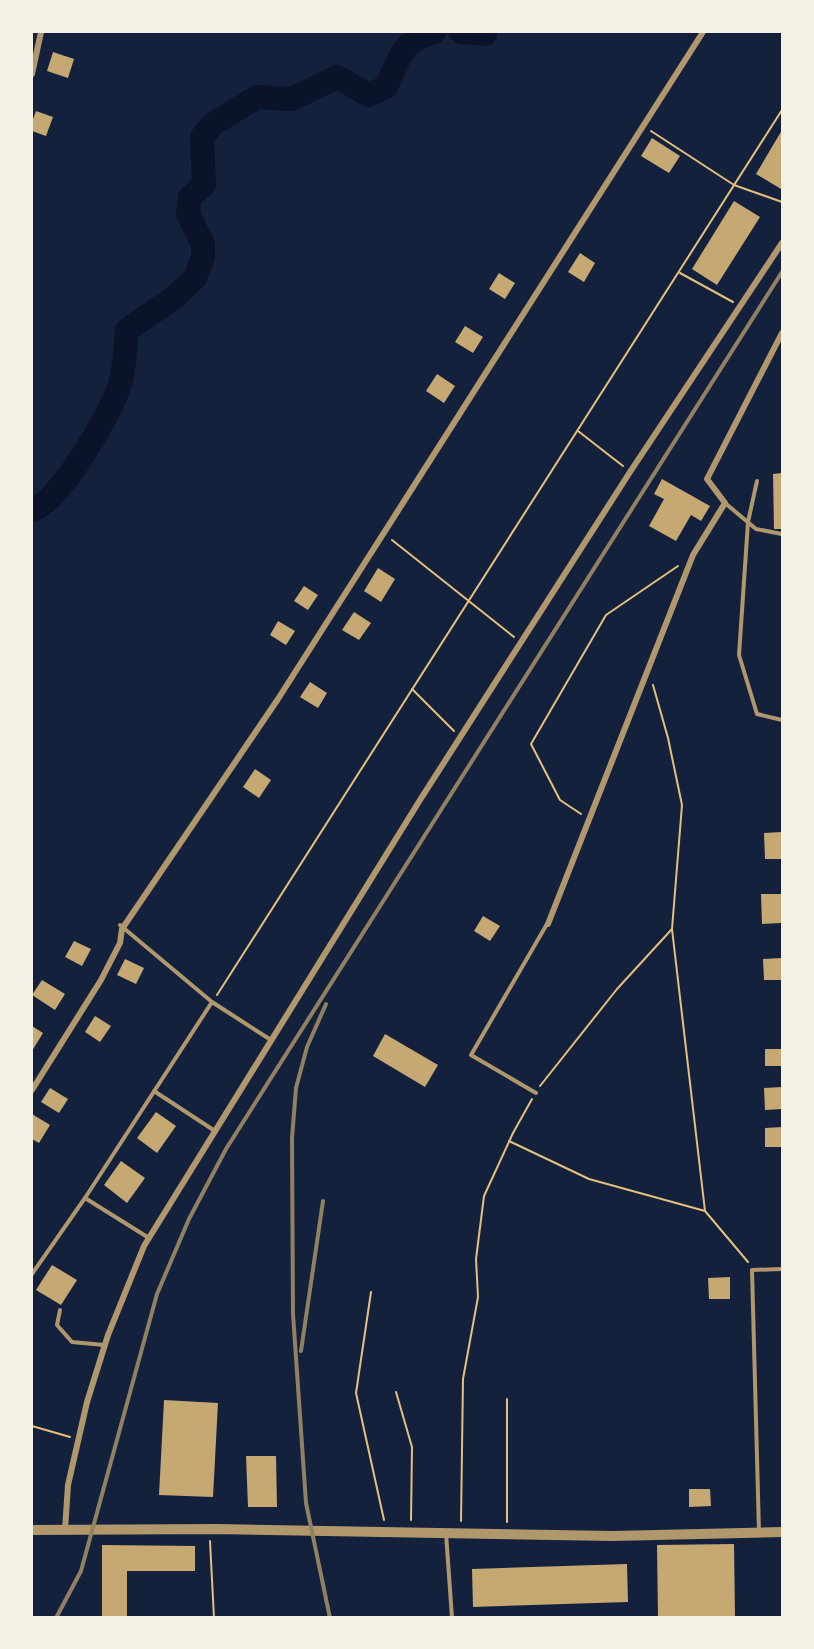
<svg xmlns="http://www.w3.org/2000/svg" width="814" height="1649" viewBox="0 0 814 1649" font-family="Inter,sans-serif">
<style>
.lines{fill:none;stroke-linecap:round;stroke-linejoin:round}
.river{stroke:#0b132b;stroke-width:24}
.building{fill:#c6a872}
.path{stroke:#e5c07b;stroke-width:2}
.service{stroke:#b1986c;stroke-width:4}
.minor{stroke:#b1986c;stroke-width:6}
.tertiary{stroke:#b1986c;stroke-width:10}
.rail{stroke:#918062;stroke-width:4}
</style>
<rect width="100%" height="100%" fill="#14213d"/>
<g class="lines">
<g class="river">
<polyline points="461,32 485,34 485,32"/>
<path d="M 32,510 C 60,502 111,413 120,384 C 125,367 125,347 127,330 L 175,297 L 195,278 L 203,257 L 203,244 L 188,214 L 190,197 L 204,185 L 202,137 L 213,124 L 257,97 L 292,99 L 337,77 L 369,95 L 386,87 C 400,58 400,42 434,32"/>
</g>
</g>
<g class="building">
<polygon points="53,52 74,59 68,78 47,71"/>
<polygon points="36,111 53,117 46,136 32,131 32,122"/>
<polygon points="782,130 782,187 781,189 756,174"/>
<polygon points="652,138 680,156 669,173 641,156"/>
<polygon points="734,201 760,217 717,285 692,269"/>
<polygon points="580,253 595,263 584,282 568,272"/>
<polygon points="499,273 515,283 505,299 489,289"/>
<polygon points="465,326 483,337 473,353 455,342"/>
<polygon points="437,374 455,386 444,403 426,391"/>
<polygon points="782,473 782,529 774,529 773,474"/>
<polygon points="662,479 710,506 701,521 691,515 676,541 649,526 664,499 654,494"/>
<polygon points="378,568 395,579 381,602 364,591"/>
<polygon points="304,586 318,595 308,610 294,601"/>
<polygon points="354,612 371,623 359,640 342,630"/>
<polygon points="278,621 295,631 286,645 270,635"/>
<polygon points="310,682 327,693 318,708 300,697"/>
<polygon points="255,769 271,780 259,798 243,787"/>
<polygon points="782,832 782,859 765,859 764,833"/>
<polygon points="761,894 781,894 781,923 762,924"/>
<polygon points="483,916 500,926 490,941 474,931"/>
<polygon points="74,941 91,949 82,966 65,957"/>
<polygon points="781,958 782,980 764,980 763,959"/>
<polygon points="125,959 144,968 136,984 117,975"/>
<polygon points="42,980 65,994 55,1010 32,995"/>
<polygon points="95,1016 111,1026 100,1042 85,1032"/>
<polygon points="32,1026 43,1033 32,1051"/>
<polygon points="385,1034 438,1065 425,1087 373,1056"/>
<rect x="765" y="1049" width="17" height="17"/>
<polygon points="782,1087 782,1109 765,1110 764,1088"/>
<polygon points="50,1088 68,1099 59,1113 41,1102"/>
<polygon points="156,1112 176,1126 157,1153 137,1138"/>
<polygon points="32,1114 50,1125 39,1143 32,1139"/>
<polygon points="782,1127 782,1147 765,1147 765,1128"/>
<polygon points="121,1161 145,1178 127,1203 104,1185"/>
<polygon points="52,1265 77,1280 61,1305 36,1290"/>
<polygon points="730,1277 730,1299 709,1299 708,1278"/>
<polygon points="164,1400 218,1403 213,1497 159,1495"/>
<polygon points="246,1456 276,1456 277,1507 248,1507"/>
<polygon points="689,1489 710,1489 711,1506 689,1507"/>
<polygon points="734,1544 735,1618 658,1618 657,1545"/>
<polygon points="102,1545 195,1546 195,1571 127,1571 127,1618 102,1618"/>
<polygon points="627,1564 628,1602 473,1607 472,1569"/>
</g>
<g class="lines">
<g class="path">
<polyline points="651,131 734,185 782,202"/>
<polyline points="680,273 733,302"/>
<polyline points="578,431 623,466"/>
<polyline points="392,540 514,637"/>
<polyline points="412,689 454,731"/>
<polyline points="581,814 560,800 531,744 606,615 678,566"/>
<polyline points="672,929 705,1211"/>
<polyline points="217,995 782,110"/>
<polyline points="540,1086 617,989 672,929 682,805 668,738 653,685"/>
<polyline points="509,1141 589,1179 705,1211 748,1262"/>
<polyline points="371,1292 356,1393 384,1520"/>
<polyline points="396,1392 412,1447 411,1520"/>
<polyline points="32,1426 70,1437"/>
<polyline points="461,1521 463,1379 478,1297 476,1259 484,1196 513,1133 532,1099"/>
<polyline points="507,1522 507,1399"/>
<polyline points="210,1541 214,1618"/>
</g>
<g class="service">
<polyline points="757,481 748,522 739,655 757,714 782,720"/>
<polyline points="725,503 756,529 782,534"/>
<polyline points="120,925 212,1002"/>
<polyline points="154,1091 215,1131"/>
<polyline points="536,1093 471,1055 547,924"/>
<polyline points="149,1238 85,1198 212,1002 271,1040"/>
<polyline points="32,1274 85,1198"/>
<polyline points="60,1310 57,1325 72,1342 104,1345"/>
<polyline points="759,1532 752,1270 782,1269"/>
<polyline points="446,1533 452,1618"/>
</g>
<g class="minor">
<polyline points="32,74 41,32"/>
<polyline points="548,924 693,555 725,503 707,479 782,333"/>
<polyline points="32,1090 101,980 120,943 122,929 278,699 703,32"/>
<polyline points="65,1530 68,1485 87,1402 108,1335 144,1246 420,800 630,472 782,243"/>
</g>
<polyline class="tertiary" points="32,1530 217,1529 613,1536 782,1532"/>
<g class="rail">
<polyline points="326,1004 307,1047 296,1088 292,1138 293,1314 306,1503 330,1618"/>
<polyline points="301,1351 323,1201"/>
<polyline points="56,1618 81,1571 157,1294 189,1219 226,1149 782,272"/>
</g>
</g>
<rect width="814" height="1649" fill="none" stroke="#f6f1e7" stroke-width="66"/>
</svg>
